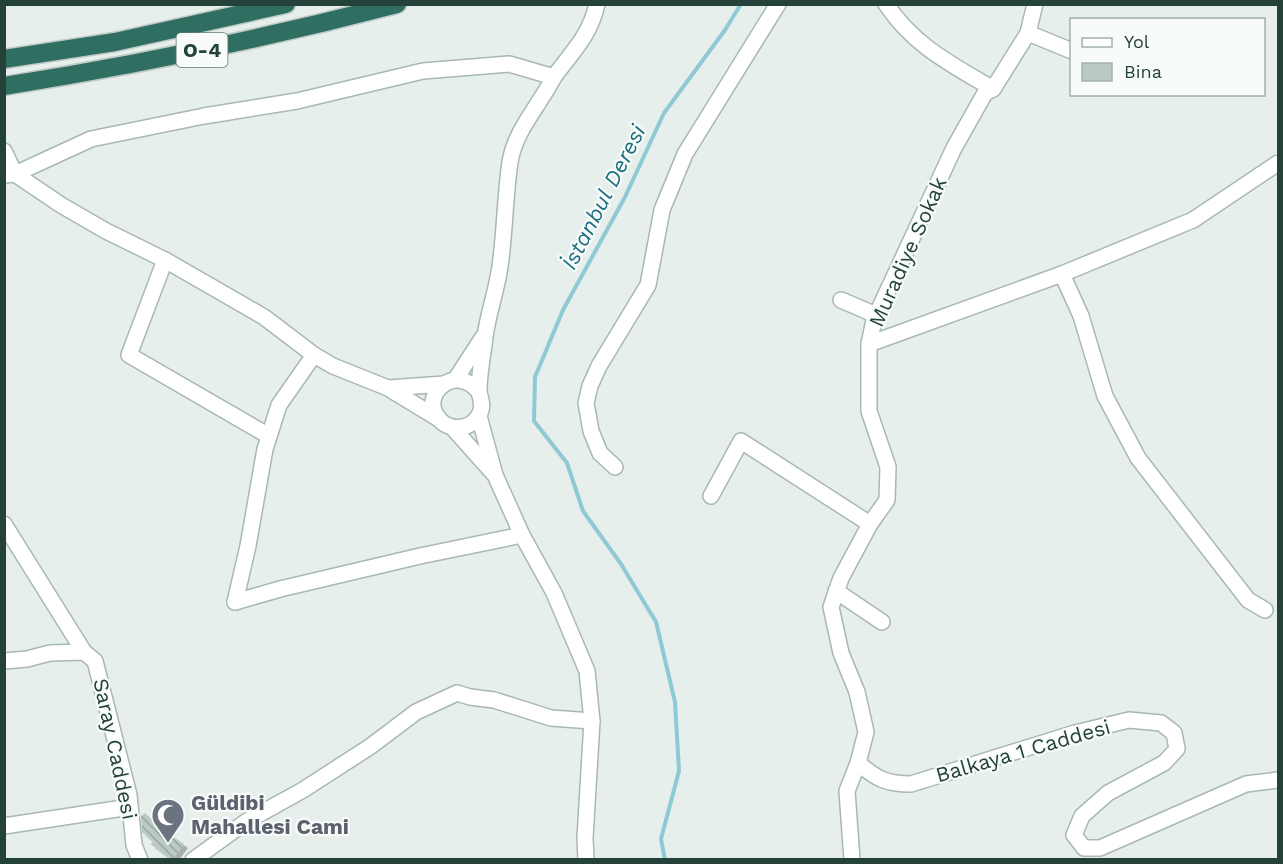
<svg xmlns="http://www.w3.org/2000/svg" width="1283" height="864" viewBox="0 0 1283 864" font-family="'Work Sans',sans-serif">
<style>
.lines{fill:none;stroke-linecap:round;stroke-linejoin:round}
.stream{stroke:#8ec9d4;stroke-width:4}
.building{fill:url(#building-back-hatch);filter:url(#shadow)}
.minor-casing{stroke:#a8b8b2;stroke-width:18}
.highway-casing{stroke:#c2cac8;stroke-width:21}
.minor{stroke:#fff;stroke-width:15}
.highway{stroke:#2f6f62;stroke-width:18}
.labels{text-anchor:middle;stroke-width:4.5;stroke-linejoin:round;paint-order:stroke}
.shield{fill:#f7fbf9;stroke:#637a73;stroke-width:1.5}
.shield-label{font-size:20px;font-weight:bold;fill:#24423a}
.street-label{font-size:21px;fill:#24423a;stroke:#f7fbf9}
.worship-label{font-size:21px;font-weight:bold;fill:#5b616d;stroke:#f7fbf9;text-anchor:start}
.water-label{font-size:22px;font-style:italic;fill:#1c6f80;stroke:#f7fbf9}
</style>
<defs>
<pattern id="building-back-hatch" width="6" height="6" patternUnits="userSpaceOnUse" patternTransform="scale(1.5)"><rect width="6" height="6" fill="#bbcac4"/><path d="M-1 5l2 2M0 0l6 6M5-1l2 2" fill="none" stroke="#98a6a0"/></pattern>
<filter id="shadow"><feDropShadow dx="4" dy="4" stdDeviation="0" flood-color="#0004"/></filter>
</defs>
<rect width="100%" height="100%" fill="#e6efeb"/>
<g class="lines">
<polyline class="stream" points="665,860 661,839 679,771 675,702 656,622 621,564 583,511 567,463 534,421 535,377 563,310 625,197 664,113 725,30 741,4"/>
</g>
<polygon class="building" points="145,813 162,829 184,844 172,860 151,844 153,842 142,832 141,816"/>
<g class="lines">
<g class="minor-casing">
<g id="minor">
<path d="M 886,4 C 914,46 951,64 993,89"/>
<polyline points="1028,33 1072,51"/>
<polyline points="4,151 15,174 61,205 106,231 165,260 264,317 314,355 333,366 388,388 439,419"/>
<polyline points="4,175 15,174 91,139 204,116 297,101 423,71 509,64 554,77"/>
<polyline points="165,260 129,355 269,436"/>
<polyline points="1062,274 1081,316 1105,396 1138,458 1248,600 1265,610"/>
<polyline points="841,300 876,315"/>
<polyline points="869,344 1062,274 1193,220 1278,163"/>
<polyline points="455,380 483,337"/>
<polyline points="388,388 444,384"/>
<path d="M 479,392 C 456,362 418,395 439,419 C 451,433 473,429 480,413 C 484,404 480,399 479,391 C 479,374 483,354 485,337 C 488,313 497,290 500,266 C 505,231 505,196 510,162 C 514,137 529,118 542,97 C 547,90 551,81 556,74 C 574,50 590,35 597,4"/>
<polyline points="479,416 495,475 522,535 554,593 587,671 592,721 585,838 586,860"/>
<polyline points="452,427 493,473"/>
<polyline points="615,467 600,453 591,431 586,403 590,386 599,366 648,285 662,210 685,154 778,4"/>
<polyline points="711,496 741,441 870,524"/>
<polyline points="4,524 84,652"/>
<polyline points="836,591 882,622"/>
<polyline points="235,602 280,589 420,556 522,535"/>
<polyline points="235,602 248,546 265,449 279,405 314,355"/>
<polyline points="4,661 27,659 50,653 84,652 95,661 129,795 134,845 140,860"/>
<path d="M 858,763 C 877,779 886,784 911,784 L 1075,733 L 1129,720 L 1161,723 L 1174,733 L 1177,749 L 1164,763 L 1108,793 L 1082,816 L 1074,835 L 1084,848 L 1100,848 L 1246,784 L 1278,780"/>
<polyline points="4,826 130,807"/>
<polyline points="193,860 247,821 303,790 371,746 416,712 457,693 470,697 494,700 551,718 592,721"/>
<polyline points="852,860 847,791 858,763 866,732 857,692 841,653 831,607 841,578 870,524 887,500 888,467 869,411 869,344 874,320 954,148 985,93 993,89 1028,33 1035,4"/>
</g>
</g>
<g class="highway-casing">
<g id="highway">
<polyline points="4,59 115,42 286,4"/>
<path d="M 4,86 C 137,65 267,38 397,4"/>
</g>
</g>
<use href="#minor" class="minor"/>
<use href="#highway" class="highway"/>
</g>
<defs>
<g id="mosque-pin" transform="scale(1.725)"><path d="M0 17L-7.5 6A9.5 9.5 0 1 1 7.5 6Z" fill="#6b7280" stroke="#f7fbf9"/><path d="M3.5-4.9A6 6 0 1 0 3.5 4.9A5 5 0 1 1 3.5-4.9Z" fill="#fff"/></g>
</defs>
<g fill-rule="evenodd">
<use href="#mosque-pin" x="168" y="815"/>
</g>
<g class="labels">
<rect class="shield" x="176.5" y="33" width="51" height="34" rx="4.5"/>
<g class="shield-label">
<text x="202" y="57">O-4</text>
</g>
<g class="street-label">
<text transform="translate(908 252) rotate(-66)" y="7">Muradiye Sokak</text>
<text transform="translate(115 749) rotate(78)" y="7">Saray Caddesi</text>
<text transform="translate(1023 751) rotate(-16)" y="7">Balkaya 1 Caddesi</text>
</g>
<g class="worship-label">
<text x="191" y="810">Güldibi<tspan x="191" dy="24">Mahallesi Cami</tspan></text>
</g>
<g class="water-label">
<text transform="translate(603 197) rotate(-63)" y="8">İstanbul Deresi</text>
</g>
</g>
<rect width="1283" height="864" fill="none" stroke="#24423a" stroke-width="12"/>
<rect x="1070" y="18" width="195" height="78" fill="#f7fbf9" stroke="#a3b1ad" stroke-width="1.5"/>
<rect x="1082" y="38" width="30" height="9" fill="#ffffff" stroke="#a3b1ad" stroke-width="1.5"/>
<text x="1124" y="48" font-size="18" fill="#24423a">Yol</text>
<rect x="1082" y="63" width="30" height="18" fill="#bbcac4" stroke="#a3b1ad" stroke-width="1.5"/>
<text x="1124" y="78" font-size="18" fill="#24423a">Bina</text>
</svg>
